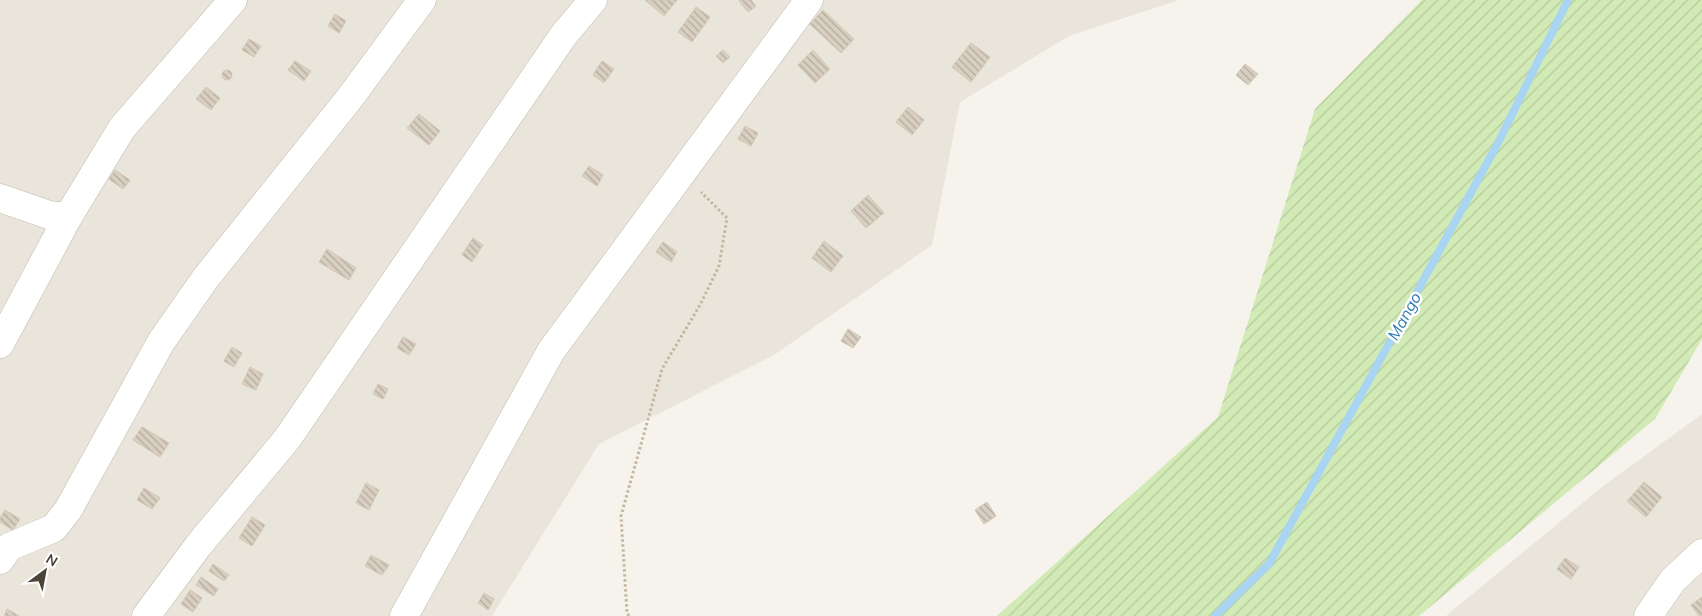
<svg xmlns="http://www.w3.org/2000/svg" width="1702" height="616" viewBox="0 0 1702 616" font-family="Mulish,sans-serif">
<style>
.residential{fill:#eae5da}
.garden{fill:url(#garden-furrows)}
.lines{fill:none;stroke-linecap:round;stroke-linejoin:round}
.stream{stroke:#a9d4f2;stroke-width:8}
.building{fill:url(#building-back-hatch);stroke:#d3c7b4}
.street-casing{stroke:#c2bbae;stroke-width:29}
.path{stroke:#c4b79f;stroke-width:3;stroke-dasharray:2.5 2.5;stroke-linecap:butt}
.street{stroke:#fff;stroke-width:28}
.labels{text-anchor:middle;stroke-width:5;stroke-linejoin:round;paint-order:stroke}
.water-label{font-size:16px;font-style:italic;fill:#2e7ab2;stroke:#fff}
</style>
<defs>
<pattern id="garden-furrows" width="10" height="10" patternUnits="userSpaceOnUse" patternTransform="scale(1.25)"><rect width="10" height="10" fill="#d2eab5"/><path d="M-1 1l2-2M0 10L10 0M9 11l2-2" fill="none" stroke="#b6ca9c"/></pattern>
<pattern id="building-back-hatch" width="6" height="6" patternUnits="userSpaceOnUse" patternTransform="scale(1.25)"><rect width="6" height="6" fill="#d8cfc1"/><path d="M-1 5l2 2M0 0l6 6M5-1l2 2" fill="none" stroke="#b1aa9e"/></pattern>
</defs>
<rect width="100%" height="100%" fill="#f6f3ec"/>
<g class="residential">
<polygon points="0,0 1179,0 1069,36 960,102 932,245 774,355 599,444 492,616 0,616"/>
<polygon points="1702,414 1702,616 1446,616 1602,487"/>
</g>
<polygon class="garden" points="1422,0 1702,0 1702,339 1655,419 1419,616 997,616 1218,417 1315,109"/>
<g class="lines">
<polyline class="stream" points="1215,616 1269,564 1499,141 1568,0"/>
</g>
<g class="building">
<polygon points="645,0 677,0 664,16"/>
<polygon points="740,0 751,0 756,6 748,12 739,1"/>
<polygon points="696,7 710,17 692,42 678,32"/>
<polygon points="823,10 854,39 841,53 810,24"/>
<polygon points="335,14 346,21 339,33 328,26"/>
<polygon points="249,39 261,46 254,57 242,50"/>
<polygon points="971,43 990,57 971,82 952,67"/>
<polygon points="723,50 730,57 723,63 716,56"/>
<polygon points="813,50 830,69 815,83 798,65"/>
<polygon points="295,61 311,71 304,81 288,70"/>
<polygon points="602,61 614,69 604,83 593,75"/>
<polygon points="1245,64 1258,74 1248,85 1236,75"/>
<circle cx="227" cy="75" r="5"/>
<polygon points="206,87 220,98 211,110 196,99"/>
<polygon points="908,107 924,120 912,135 896,122"/>
<polygon points="419,114 440,131 429,145 407,128"/>
<polygon points="745,126 758,133 751,146 738,139"/>
<polygon points="589,166 603,175 597,186 582,176"/>
<polygon points="115,170 130,180 123,189 109,179"/>
<polygon points="868,195 884,213 866,228 851,211"/>
<polygon points="473,238 483,245 472,262 462,255"/>
<polygon points="824,241 843,256 831,272 812,258"/>
<polygon points="663,242 677,252 671,262 656,252"/>
<polygon points="327,249 356,268 349,280 319,262"/>
<polygon points="848,329 861,337 853,348 841,341"/>
<polygon points="403,337 416,344 409,355 397,348"/>
<polygon points="232,347 242,353 234,367 224,361"/>
<polygon points="250,367 263,374 256,390 242,384"/>
<polygon points="378,384 388,389 383,399 373,394"/>
<polygon points="142,427 169,443 160,457 133,440"/>
<polygon points="1644,482 1662,497 1646,517 1627,501"/>
<polygon points="366,483 379,490 369,510 356,503"/>
<polygon points="144,488 160,498 152,509 137,500"/>
<polygon points="987,502 996,516 984,524 975,510"/>
<polygon points="5,510 20,519 13,530 0,522 0,518"/>
<polygon points="252,517 265,525 252,546 239,538"/>
<polygon points="371,555 389,565 382,575 365,566"/>
<polygon points="1565,558 1579,567 1571,579 1557,569"/>
<polygon points="213,564 229,575 224,581 209,571"/>
<polygon points="201,577 218,589 214,596 196,585"/>
<polygon points="190,590 202,598 193,612 181,604"/>
<polygon points="484,593 494,599 488,610 478,603"/>
<polygon points="1702,597 1702,616 1699,616 1691,605"/>
<polygon points="7,609 19,616 4,616"/>
</g>
<g class="lines">
<g class="street-casing">
<g id="street">
<polyline points="0,198 49,215 68,217"/>
<polyline points="0,344 68,217 122,128 233,0"/>
<polyline points="0,560 9,547 54,528 68,510 161,342 205,279 349,99 422,0"/>
<polyline points="146,616 198,546 287,439 563,36 593,0"/>
<polyline points="404,616 551,351 809,0"/>
<polyline points="1648,616 1673,580 1702,553"/>
</g>
</g>
<polyline class="path" points="629,616 627,613 621,516 662,369 700,305 719,266 727,218 701,192"/>
<use href="#street" class="street"/>
</g>
<g class="labels">
<g class="water-label">
<text transform="translate(1404 316) rotate(-61)" y="6">Mango</text>
</g>
</g>
<g transform="translate(45 571) rotate(32)" stroke="#ffffff" stroke-width="4" paint-order="stroke">
<path d="M0-4L9 19L0 12L-9 19Z" fill="#4b4439"/>
<text y="-8" font-size="14" font-weight="bold" text-anchor="middle" fill="#4b4439">N</text>
</g>
</svg>
